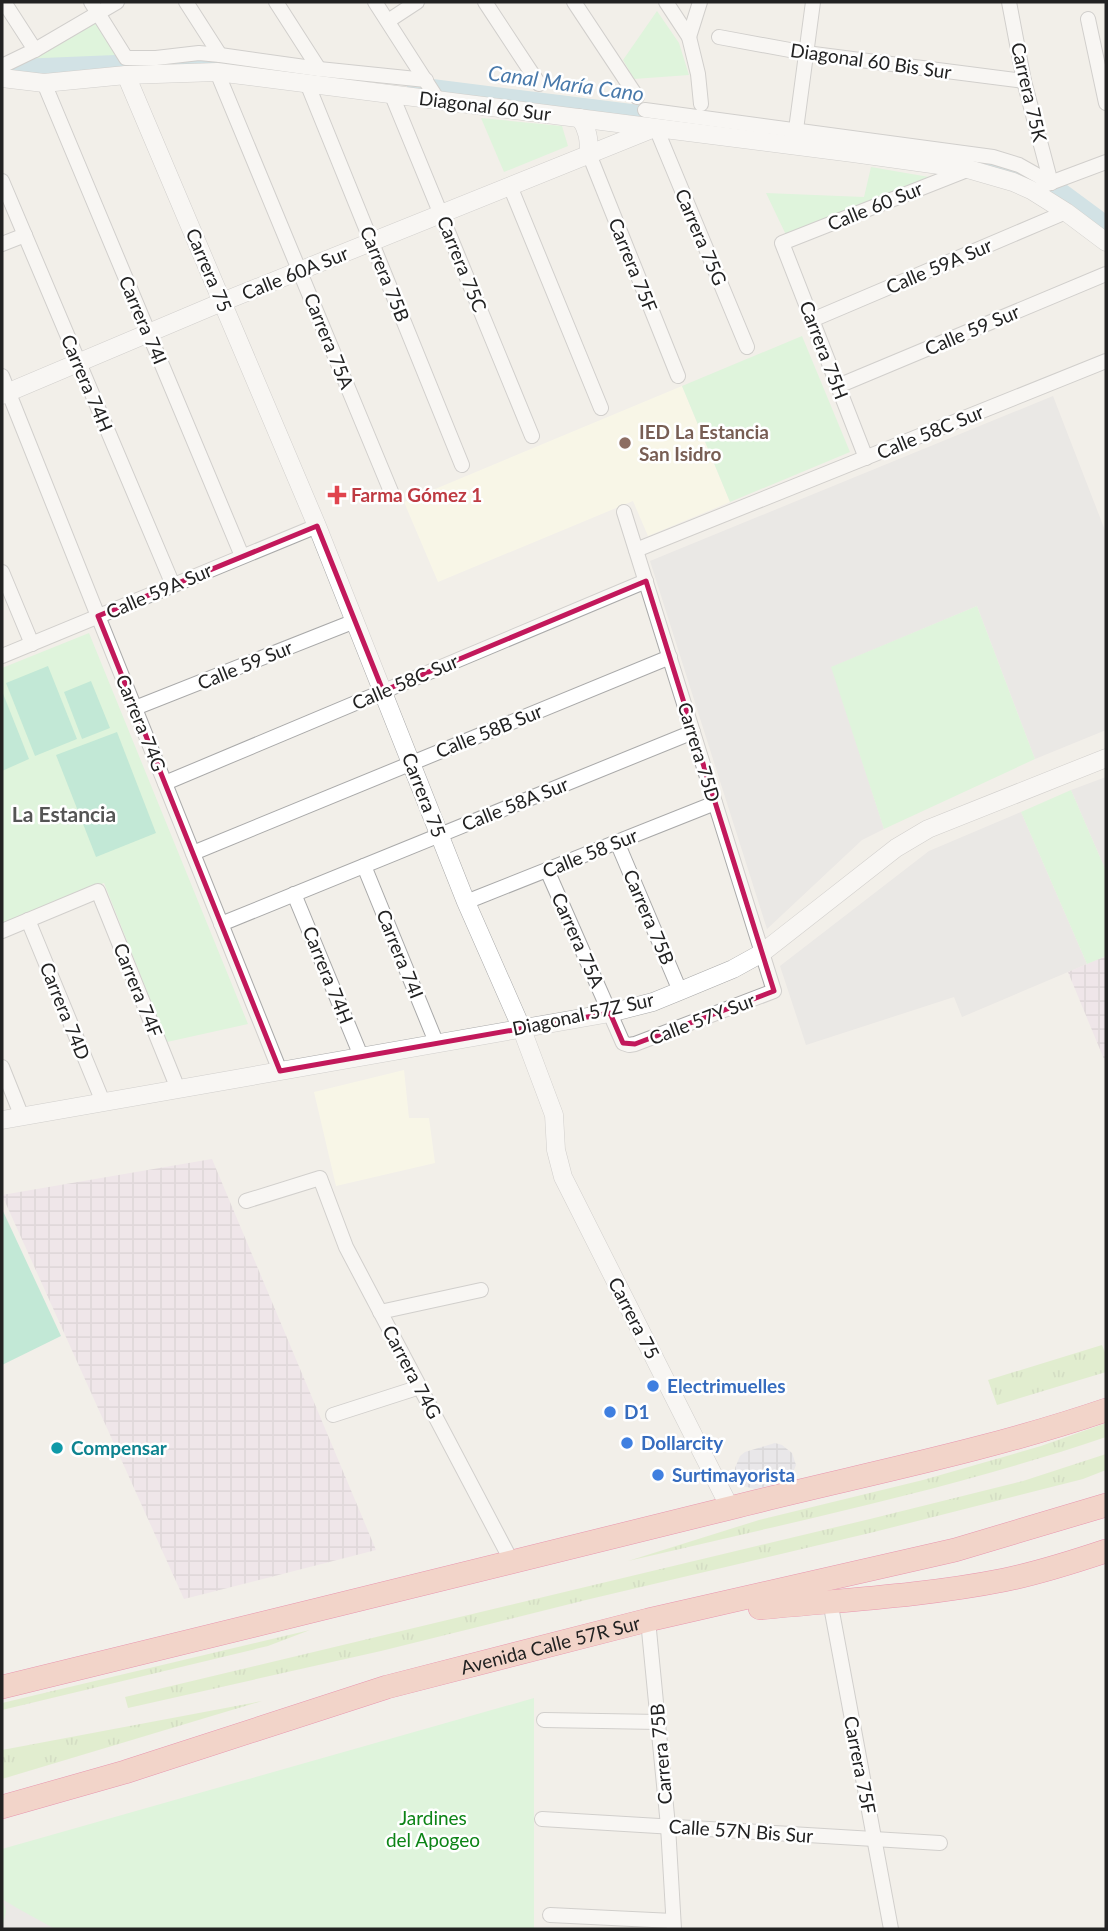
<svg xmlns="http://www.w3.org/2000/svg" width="1108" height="1931" viewBox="0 0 1108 1931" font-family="Lato,sans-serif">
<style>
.residential{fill:#e0dfdf}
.industrial{fill:url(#industrial-grid)}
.education{fill:#ffffe5}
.grass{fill:url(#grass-tufts)}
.park{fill:#c8facc}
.pitch{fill:#88e0be}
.parking{fill:#e2e2e2}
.plaza{fill:url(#plaza-grid)}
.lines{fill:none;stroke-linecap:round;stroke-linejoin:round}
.canal{stroke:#aad3df;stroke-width:18}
.minor-casing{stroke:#a9a9a9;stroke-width:16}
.tertiary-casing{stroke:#a9a9a9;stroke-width:19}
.trunk-casing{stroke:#dc2a67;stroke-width:24}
.minor{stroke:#fff;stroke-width:14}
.tertiary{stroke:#fff;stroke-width:18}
.trunk{stroke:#f2b4a3;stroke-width:23}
.marked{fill:none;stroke:#c2185b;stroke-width:5;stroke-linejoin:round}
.education-dot{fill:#8d6e63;stroke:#fff;stroke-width:2.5}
.health-dot{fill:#e0444e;stroke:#fff;stroke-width:2.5}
.shop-dot{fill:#3f7fe0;stroke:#fff;stroke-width:2.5}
.culture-dot{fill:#0f9aa8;stroke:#fff;stroke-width:2.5}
.labels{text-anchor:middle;stroke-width:5;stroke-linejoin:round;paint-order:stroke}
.street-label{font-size:19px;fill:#222;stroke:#fff}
.education-label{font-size:19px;font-weight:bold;fill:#785e54;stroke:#fff;text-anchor:start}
.health-label{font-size:19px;font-weight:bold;fill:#be3a42;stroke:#fff;text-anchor:start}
.shop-label{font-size:19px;font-weight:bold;fill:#366cbe;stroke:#fff;text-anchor:start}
.culture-label{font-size:19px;font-weight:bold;fill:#0d838f;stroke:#fff;text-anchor:start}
.park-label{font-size:19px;fill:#0c8416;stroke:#fff}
.water-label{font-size:21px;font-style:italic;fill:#4a7aab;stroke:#fff}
.neighbourhood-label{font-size:21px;font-weight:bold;fill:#555;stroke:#fff}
</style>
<defs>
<pattern id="industrial-grid" width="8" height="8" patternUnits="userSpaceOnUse" patternTransform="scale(1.75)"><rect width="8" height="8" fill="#ebdbe8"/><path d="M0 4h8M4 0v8" fill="none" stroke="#c9bcc7"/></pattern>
<pattern id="grass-tufts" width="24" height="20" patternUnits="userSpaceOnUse" patternTransform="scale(1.75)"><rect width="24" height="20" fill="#cdebb0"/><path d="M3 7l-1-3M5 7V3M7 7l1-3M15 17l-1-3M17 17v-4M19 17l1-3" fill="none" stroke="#b0c997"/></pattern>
<pattern id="plaza-grid" width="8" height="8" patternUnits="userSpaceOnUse" patternTransform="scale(1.75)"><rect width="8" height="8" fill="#dddde8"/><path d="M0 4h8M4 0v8" fill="none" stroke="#bdbdc7"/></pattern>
</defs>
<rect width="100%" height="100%" fill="#f2efe9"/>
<g class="residential">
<polygon points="1053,396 1106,533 1106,730 1035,759 977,606 832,667 884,829 862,840 767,929 650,561"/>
<polygon points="1106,777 1106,871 1071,790"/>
<polygon points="1021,812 1087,964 962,1017 954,997 806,1045 780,966 929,851"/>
</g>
<g class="industrial">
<polygon points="1106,956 1106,1064 1068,972"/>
<polygon points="212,1159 376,1550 184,1599 2,1195"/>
</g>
<g class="education">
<polygon points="682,386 730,502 648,536 633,501 438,582 404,502"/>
<polygon points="404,1070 409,1118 429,1118 435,1163 336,1186 314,1092"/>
</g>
<g class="grass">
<polygon points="1102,1345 1106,1355 1106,1372 997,1405 988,1380"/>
<path d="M 1106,1423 L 1106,1437 C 950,1490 788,1523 628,1561 L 759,1520 L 923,1480 L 1041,1446 Z"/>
<polygon points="1106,1454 1106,1470 1083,1479 874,1532 590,1599 381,1651 128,1708 125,1697 870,1519 1023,1481"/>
<polygon points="310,1630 268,1646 2,1710 2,1703"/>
<polygon points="262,1701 2,1779 2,1750"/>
</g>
<g class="park">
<polygon points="657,11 679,43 689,75 634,79 623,60"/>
<polygon points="95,22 122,64 19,68"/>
<polygon points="481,118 562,126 568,146 504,172"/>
<polygon points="871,167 935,178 787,237 766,193 864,197"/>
<polygon points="802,336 850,452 730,502 682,386"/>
<polygon points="977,606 1035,759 884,829 831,667"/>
<polygon points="89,633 248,1024 167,1042 104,883 2,924 2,668"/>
<polygon points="1071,790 1106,871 1106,956 1087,964 1021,812"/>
<polygon points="534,1698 534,1929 2,1929 2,1849"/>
</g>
<g class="pitch">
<polygon points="48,666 77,739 35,756 6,683"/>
<polygon points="91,681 110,728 82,739 64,692"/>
<polygon points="2,691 29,759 2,771"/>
<polygon points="117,732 156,833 96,857 56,755"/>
<polygon points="2,1209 61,1336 2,1365"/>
</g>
<polygon class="parking" points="2,1899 17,1908 55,1929 2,1929 6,1911"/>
<polygon class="plaza" points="775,1443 782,1445 792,1453 796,1465 791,1477 786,1481 755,1489 743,1486 735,1475 735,1468 740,1456 745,1452"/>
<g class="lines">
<g class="canal">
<polyline points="2,65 19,68 213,60 225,62"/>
<polyline points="416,86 663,117"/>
<polyline points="978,161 990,162 1060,191 1106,225"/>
</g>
<g class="minor-casing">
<g id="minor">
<polyline points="4,2 35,50"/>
<polyline points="91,2 126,58 156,58 199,53 220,55 319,69 426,80"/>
<polyline points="186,2 220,55"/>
<polyline points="276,2 319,69"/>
<polyline points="375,2 438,100"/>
<polyline points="485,2 539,84"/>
<polyline points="574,2 637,97"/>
<polyline points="666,2 689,37 698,74 701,104"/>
<polyline points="1009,2 1024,81 1051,183"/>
<polyline points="1088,19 1106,103"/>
<polyline points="388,21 417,2"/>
<polyline points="689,37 700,2"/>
<polyline points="719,37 806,53 1024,81"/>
<polyline points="2,66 35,50 117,2"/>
<polyline points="217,72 392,494"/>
<polyline points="44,83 242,556"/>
<polyline points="307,83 462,465"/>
<polyline points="391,93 532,436"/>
<polyline points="645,110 993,157 1019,165 1051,183"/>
<polyline points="656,128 747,347"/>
<polyline points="795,137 813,2"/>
<polyline points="589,154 678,376"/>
<polyline points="2,181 173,585"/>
<polyline points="510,186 601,408"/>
<polyline points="1042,186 1106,162"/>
<polyline points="2,244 25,235"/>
<polyline points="812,320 1066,212"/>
<polyline points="2,376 280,1071"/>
<polyline points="838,386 1106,274"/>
<polyline points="866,458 782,243 967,170"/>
<polyline points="636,550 1106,361"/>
<polyline points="2,572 32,644"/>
<polyline points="2,656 317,526"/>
<polyline points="135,708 355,621"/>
<polyline points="165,783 646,581"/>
<polyline points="617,842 680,991"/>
<polyline points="193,853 670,657"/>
<polyline points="364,866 436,1042"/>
<polyline points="547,870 623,1043 629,1045 635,1044 774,991 624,512"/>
<polyline points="294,894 361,1056"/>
<polyline points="466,902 715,803"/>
<polyline points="28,920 103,1102"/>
<polyline points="221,924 693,732"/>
<polyline points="2,931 98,891 178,1089"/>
<polyline points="2,1067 22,1117"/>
<polyline points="246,1201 320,1178 346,1247 512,1562"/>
<polyline points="380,1312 481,1290"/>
<polyline points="333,1415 420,1387"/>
<polyline points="830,1601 891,1929"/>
<polyline points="648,1620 668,1826 674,1929"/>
<polyline points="544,1720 659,1722"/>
<polyline points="542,1819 940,1843"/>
<polyline points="550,1915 673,1921"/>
</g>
</g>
<g class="tertiary-casing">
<g id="tertiary">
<polyline points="126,75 317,526 466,902 521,1027 554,1115 556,1150 563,1177 730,1508"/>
<polyline points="2,78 44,83 126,75 217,72 853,153 968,169 1013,182 1031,190 1066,212 1106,242"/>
<path d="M 580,118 C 588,130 589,139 589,154"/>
<polyline points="2,395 222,302 652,129"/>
<polyline points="2,1120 610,1013 653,1002 680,991 733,969 762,953 896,848 928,829 1106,758"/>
</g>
</g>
<g class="trunk-casing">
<g id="trunk">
<path d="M 760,1608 C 841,1600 924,1596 1004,1580 C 1039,1573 1073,1562 1106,1551"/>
<path d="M 2,1687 C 245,1628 487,1568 730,1508 C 856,1476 983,1452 1106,1410"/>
<path id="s1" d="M 2,1807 L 125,1772 L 387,1687 L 648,1620 L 955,1550 L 1106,1505"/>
</g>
</g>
<use href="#minor" class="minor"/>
<use href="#tertiary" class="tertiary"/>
<use href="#trunk" class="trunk"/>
</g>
<path d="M0 0H1108V1931H0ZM 317,526 L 383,691 L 646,581 L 774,991 L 635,1044 L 623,1043 L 610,1013 L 280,1071 L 98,616 Z" fill="#f2efe9" fill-opacity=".55" fill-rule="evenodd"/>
<path class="marked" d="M 317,526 L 383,691 L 646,581 L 774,991 L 635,1044 L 623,1043 L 610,1013 L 280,1071 L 98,616 Z"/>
<circle class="education-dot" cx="625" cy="443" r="7"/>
<path class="health-dot" d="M333.5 484.5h7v7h7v7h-7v7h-7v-7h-7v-7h7z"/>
<g class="shop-dot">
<circle cx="653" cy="1386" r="7"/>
<circle cx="610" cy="1412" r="7"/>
<circle cx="627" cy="1443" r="7"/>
<circle cx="658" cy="1475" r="7"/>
</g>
<circle class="culture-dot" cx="57" cy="1448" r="7"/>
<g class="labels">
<g class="street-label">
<text transform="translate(871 61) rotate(8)" y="7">Diagonal 60 Bis Sur</text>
<text transform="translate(1029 92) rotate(77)" y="7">Carrera 75K</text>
<text transform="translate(485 106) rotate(7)" y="7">Diagonal 60 Sur</text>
<text transform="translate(875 206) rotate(-22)" y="7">Calle 60 Sur</text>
<text transform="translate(701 237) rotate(67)" y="7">Carrera 75G</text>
<text transform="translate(462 264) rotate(68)" y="7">Carrera 75C</text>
<text transform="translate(633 265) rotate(68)" y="7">Carrera 75F</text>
<text transform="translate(939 266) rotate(-23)" y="7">Calle 59A Sur</text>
<text transform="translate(209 270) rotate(67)" y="7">Carrera 75</text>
<text transform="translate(295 273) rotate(-22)" y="7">Calle 60A Sur</text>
<text transform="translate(385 274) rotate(68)" y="7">Carrera 75B</text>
<text transform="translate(143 320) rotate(67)" y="7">Carrera 74I</text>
<text transform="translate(972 330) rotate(-23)" y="7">Calle 59 Sur</text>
<text transform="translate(329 341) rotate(68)" y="7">Carrera 75A</text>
<text transform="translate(824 350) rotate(69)" y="7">Carrera 75H</text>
<text transform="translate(87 383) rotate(67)" y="7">Carrera 74H</text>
<text transform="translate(930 432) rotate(-22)" y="7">Calle 58C Sur</text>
<text transform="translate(159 591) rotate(-23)" y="7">Calle 59A Sur</text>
<text transform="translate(245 665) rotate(-22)" y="7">Calle 59 Sur</text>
<text transform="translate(405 682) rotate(-23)" y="7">Calle 58C Sur</text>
<text transform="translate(141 723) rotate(68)" y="7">Carrera 74G</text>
<text transform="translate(489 731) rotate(-22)" y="7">Calle 58B Sur</text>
<text transform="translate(699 752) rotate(73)" y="7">Carrera 75D</text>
<text transform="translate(424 795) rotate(69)" y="7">Carrera 75</text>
<text transform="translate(515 804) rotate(-22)" y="7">Calle 58A Sur</text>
<text transform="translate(590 853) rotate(-22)" y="7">Calle 58 Sur</text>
<text transform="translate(649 917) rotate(67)" y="7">Carrera 75B</text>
<text transform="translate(578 940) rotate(66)" y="7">Carrera 75A</text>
<text transform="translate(400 954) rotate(68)" y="7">Carrera 74I</text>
<text transform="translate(328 975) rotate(68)" y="7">Carrera 74H</text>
<text transform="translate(138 990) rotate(68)" y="7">Carrera 74F</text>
<text transform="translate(65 1011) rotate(68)" y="7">Carrera 74D</text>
<text transform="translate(583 1014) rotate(-12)" y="7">Diagonal 57Z Sur</text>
<text transform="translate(702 1019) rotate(-21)" y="7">Calle 57Y Sur</text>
<text transform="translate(634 1318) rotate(63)" y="7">Carrera 75</text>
<text transform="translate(412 1372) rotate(62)" y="7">Carrera 74G</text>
<text dy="7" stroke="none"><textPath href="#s1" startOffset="572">Avenida Calle 57R Sur</textPath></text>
<text transform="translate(661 1754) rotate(-95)" y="7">Carrera 75B</text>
<text transform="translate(860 1765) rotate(79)" y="7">Carrera 75F</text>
<text transform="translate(741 1831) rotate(4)" y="7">Calle 57N Bis Sur</text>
</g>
<g class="education-label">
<text x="639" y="439">IED La Estancia<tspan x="639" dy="22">San Isidro</tspan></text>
</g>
<g class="health-label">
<text x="351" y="502">Farma Gómez 1</text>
</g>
<g class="shop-label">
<text x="667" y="1393">Electrimuelles</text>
<text x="624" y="1419">D1</text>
<text x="641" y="1450">Dollarcity</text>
<text x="672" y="1482">Surtimayorista</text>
</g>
<g class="culture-label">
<text x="71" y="1455">Compensar</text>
</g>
<g class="park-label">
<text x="433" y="1825">Jardines<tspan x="433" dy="22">del Apogeo</tspan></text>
</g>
<g class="water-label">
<text transform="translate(566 84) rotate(8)" y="7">Canal María Cano</text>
</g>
<g class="neighbourhood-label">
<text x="64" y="822">La Estancia</text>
</g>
</g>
<rect width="1108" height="1931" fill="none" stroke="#222222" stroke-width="7"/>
</svg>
